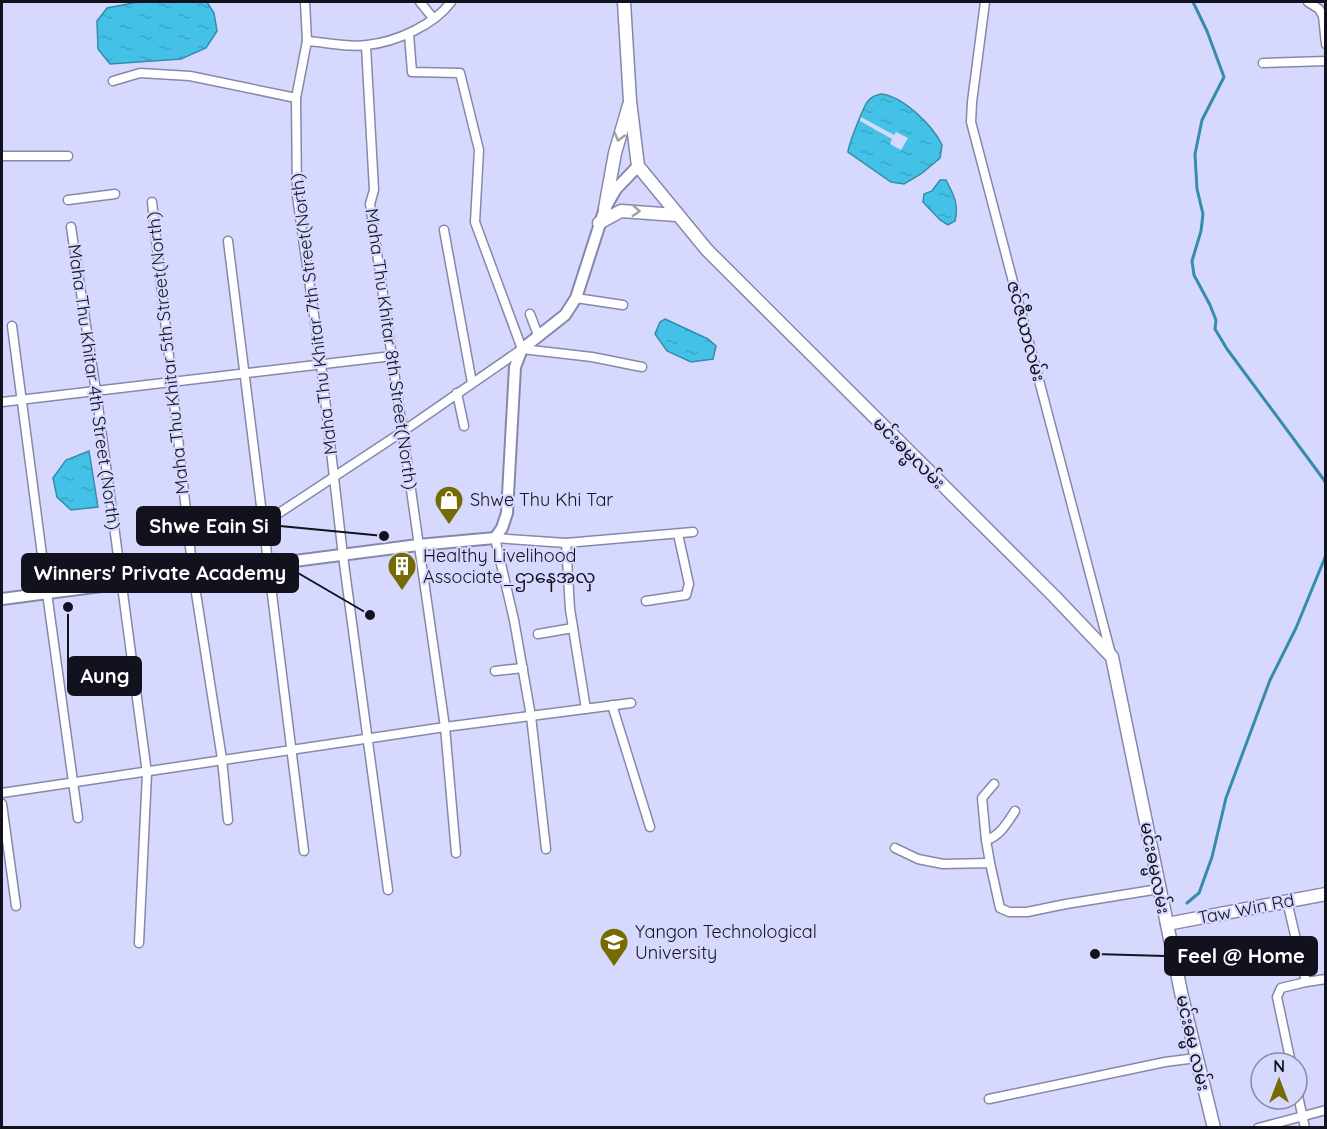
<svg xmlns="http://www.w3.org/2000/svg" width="1327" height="1129" viewBox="0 0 1327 1129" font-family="Quicksand,'Noto Sans Myanmar',sans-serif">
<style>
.water{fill:url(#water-ripples);stroke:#358cab;stroke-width:1.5}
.pier{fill:#d6d8fe}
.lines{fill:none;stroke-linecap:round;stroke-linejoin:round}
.stream{stroke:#358cab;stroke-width:3}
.minor-casing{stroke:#8688ab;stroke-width:11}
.tertiary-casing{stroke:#8688ab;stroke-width:14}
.secondary-casing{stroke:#8688ab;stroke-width:15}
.minor{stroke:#fff;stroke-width:8}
.tertiary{stroke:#fff;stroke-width:10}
.secondary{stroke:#fff;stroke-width:12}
.oneway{stroke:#a0a0a5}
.labels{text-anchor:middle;stroke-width:4.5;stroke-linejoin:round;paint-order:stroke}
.street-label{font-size:18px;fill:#12121f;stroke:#d6d8fe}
.poi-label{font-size:18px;fill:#12121f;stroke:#d6d8fe;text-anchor:start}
.leader{fill:none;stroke:#12121f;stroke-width:2}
.callout-dot{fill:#12121f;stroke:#d6d8fe;stroke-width:2}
.callout{fill:#12121f;stroke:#12121f;stroke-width:2}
.callout-label{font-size:20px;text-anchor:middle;font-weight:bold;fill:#fff}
</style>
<defs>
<pattern id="water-ripples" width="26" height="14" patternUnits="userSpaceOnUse" patternTransform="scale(1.5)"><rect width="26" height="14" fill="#44c1e7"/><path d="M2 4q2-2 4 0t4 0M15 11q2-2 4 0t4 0" fill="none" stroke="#3ba5c6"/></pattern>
</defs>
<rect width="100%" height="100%" fill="#d6d8fe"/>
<g class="water">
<polygon points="138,2 207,2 214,13 217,31 206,48 181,59 110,64 98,49 97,21 107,8"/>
<path d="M 881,94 C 903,96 933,126 942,145 L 940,158 L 921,174 L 904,184 L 891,182 L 848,152 C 848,146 864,105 868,101 C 872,96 876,95 881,94 Z"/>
<path d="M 940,180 L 946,180 C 954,195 959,205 955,221 L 948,225 L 940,220 L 923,202 L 924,194 L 932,191 Z"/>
<polygon points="665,319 708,339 716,346 713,359 691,362 667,351 655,334 660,322"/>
<polygon points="89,451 98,507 71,510 57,497 53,478 66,460"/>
</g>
<polygon class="pier" points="861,117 894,135 896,132 908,138 901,150 890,144 892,139 860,121"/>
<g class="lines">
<g class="stream">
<polyline points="1193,2 1207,31 1224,77 1202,120 1195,154 1197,189 1203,214 1201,231 1192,261 1194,275 1210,305 1216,320 1215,329 1227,349 1324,480 1326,484"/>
<polyline points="1187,903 1199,893 1212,857 1226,798 1270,680 1296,628 1326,555"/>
</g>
<g class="minor-casing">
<g id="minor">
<polyline points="305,2 307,41 296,98 297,196 321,364 343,556 388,890"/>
<polyline points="420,2 433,18"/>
<polyline points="985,2 972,102 971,122 1111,654"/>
<polyline points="1308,2 1319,9 1323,16 1326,44"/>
<polyline points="409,34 412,72 460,73 479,150 475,222 522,349"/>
<path d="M 307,41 C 325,42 349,48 367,45 C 396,42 434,25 451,2"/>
<polyline points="366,46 374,190 370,204 445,727 456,853"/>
<polyline points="1263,63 1326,61"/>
<polyline points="113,81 140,73 190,76 296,98"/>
<polyline points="2,156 68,156"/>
<polyline points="68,200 115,194"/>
<polyline points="152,202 193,574 222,759 228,820"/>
<polyline points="71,227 96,391 147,773 139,943"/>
<polyline points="444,230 472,383"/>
<polyline points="228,241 304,851"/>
<polyline points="576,298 623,305"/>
<polyline points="530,314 538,335"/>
<polyline points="12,326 47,593 78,818"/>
<polyline points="522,349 592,357 642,367"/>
<polyline points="457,393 464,426"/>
<polyline points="2,402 392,356"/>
<polyline points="264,523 402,432 522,349"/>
<polyline points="566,543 570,609 586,709"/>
<polyline points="646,601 686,595 689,584 678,534"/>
<polyline points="538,634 573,628"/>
<polyline points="495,671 523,668"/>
<polyline points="612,705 650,827"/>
<polyline points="2,793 445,727 631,703"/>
<polyline points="2,804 16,906"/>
<polyline points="986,840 982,798 994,784"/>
<polyline points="895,848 918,859 943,864 990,863 1000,908 1009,912 1027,912 1066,904 1159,889"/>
<polyline points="546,849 531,716 514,620 495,538 566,543 693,532"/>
<path d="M 990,863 L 986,840 C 999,837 1008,822 1015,811"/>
<polyline points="1287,901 1306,982 1281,988 1277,997 1291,1063"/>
<polyline points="1306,982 1326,979"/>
<polyline points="1297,1091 1305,1128"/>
<polyline points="989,1099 1165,1062 1196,1058"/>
<polyline points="1258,1128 1326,1110"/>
</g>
</g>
<g class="tertiary-casing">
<polyline id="tertiary" points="2,599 418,545 495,538 502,528 507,513 515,367 522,349 565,315 576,298 605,208 616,189 638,166"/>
</g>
<g class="secondary-casing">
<g id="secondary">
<polyline points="624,2 630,101 638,166 707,250 1054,596 1112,657 1182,997 1214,1128"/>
<polyline points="605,208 615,153 629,105"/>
<polyline points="599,223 621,211 676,215"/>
<polyline points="1167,924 1326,894"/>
</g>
</g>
<use href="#minor" class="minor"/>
<use href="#tertiary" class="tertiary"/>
<use href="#secondary" class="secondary"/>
</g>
<defs><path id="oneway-chevron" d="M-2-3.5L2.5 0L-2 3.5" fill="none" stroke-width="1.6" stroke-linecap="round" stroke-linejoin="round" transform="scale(1.5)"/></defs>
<g class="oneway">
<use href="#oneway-chevron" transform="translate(619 137) rotate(105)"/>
<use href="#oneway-chevron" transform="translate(636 211) rotate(4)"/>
</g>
<defs>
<g id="shop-pin" transform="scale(1.5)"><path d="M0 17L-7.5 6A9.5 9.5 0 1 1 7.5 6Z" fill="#756b03" stroke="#d6d8fe"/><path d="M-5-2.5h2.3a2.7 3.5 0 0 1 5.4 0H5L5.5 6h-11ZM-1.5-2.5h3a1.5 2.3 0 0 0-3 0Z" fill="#fff"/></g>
<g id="building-pin" transform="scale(1.5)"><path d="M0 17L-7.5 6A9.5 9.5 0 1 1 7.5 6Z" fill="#756b03" stroke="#d6d8fe"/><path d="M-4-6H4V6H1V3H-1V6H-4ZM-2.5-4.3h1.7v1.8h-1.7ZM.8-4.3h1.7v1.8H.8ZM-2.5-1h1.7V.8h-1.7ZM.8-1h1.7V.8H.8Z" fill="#fff"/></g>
<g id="university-pin" transform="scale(1.5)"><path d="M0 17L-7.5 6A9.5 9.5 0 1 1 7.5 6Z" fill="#756b03" stroke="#d6d8fe"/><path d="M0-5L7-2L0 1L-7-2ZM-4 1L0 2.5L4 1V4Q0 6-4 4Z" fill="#fff"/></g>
</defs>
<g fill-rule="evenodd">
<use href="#shop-pin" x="449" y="500"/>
<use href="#building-pin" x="402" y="566"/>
<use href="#university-pin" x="614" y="942"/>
</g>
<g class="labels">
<g class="street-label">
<text transform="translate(314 314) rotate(-97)" y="6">Maha Thu Khitar 7th Street(North)</text>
<text transform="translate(1026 331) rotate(75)" y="6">ဇင်ဇီယာလမ်း</text>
<text transform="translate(391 349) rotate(82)" y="6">Maha Thu Khitar 8th Street(North)</text>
<text transform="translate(168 353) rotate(-96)" y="6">Maha Thu Khitar 5th Street(North)</text>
<text transform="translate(94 387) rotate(82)" y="6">Maha Thu Khitar 4th Street (North)</text>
<text transform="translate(909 453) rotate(45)" y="6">မင်းဓမ္မလမ်း</text>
<text transform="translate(1155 868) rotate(79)" y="6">မင်းဓမ္မလမ်း</text>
<text transform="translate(1246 909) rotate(-11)" y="6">Taw Win Rd</text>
<text transform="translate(1193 1043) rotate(77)" y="6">မင်းဓမ္မ လမ်း</text>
</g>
<g class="poi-label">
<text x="470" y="506">Shwe Thu Khi Tar</text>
<text x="423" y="562">Healthy Livelihood<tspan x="423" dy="21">Associate_ဌာနေအလှ</tspan></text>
<text x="635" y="938">Yangon Technological<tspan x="635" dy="21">University</tspan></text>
</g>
</g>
<path class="leader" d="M384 536L280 526M370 615L298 573M68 607L68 676M1095 954L1165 956"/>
<g class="callout-dot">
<circle cx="384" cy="536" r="6"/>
<circle cx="370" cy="615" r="6"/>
<circle cx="68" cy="607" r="6"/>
<circle cx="1095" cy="954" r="6"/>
</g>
<g class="callout">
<rect x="137" y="507" width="143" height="38" rx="6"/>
<rect x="22" y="554" width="276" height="38" rx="6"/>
<rect x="68" y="657" width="73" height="38" rx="6"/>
<rect x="1165" y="937" width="152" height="38" rx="6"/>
</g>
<g class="callout-label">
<text x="209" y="533">Shwe Eain Si</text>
<text x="160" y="580">Winners' Private Academy</text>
<text x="105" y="683">Aung</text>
<text x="1241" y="963">Feel @ Home</text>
</g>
<rect width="1327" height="1129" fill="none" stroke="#12121f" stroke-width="6"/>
<g transform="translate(1279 1081)"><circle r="28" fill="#d6d8fe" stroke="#8889a5" stroke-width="1.5"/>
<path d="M0-4.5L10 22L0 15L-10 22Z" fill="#756b03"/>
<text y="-9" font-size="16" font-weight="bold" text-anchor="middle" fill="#12121f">N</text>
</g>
</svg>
